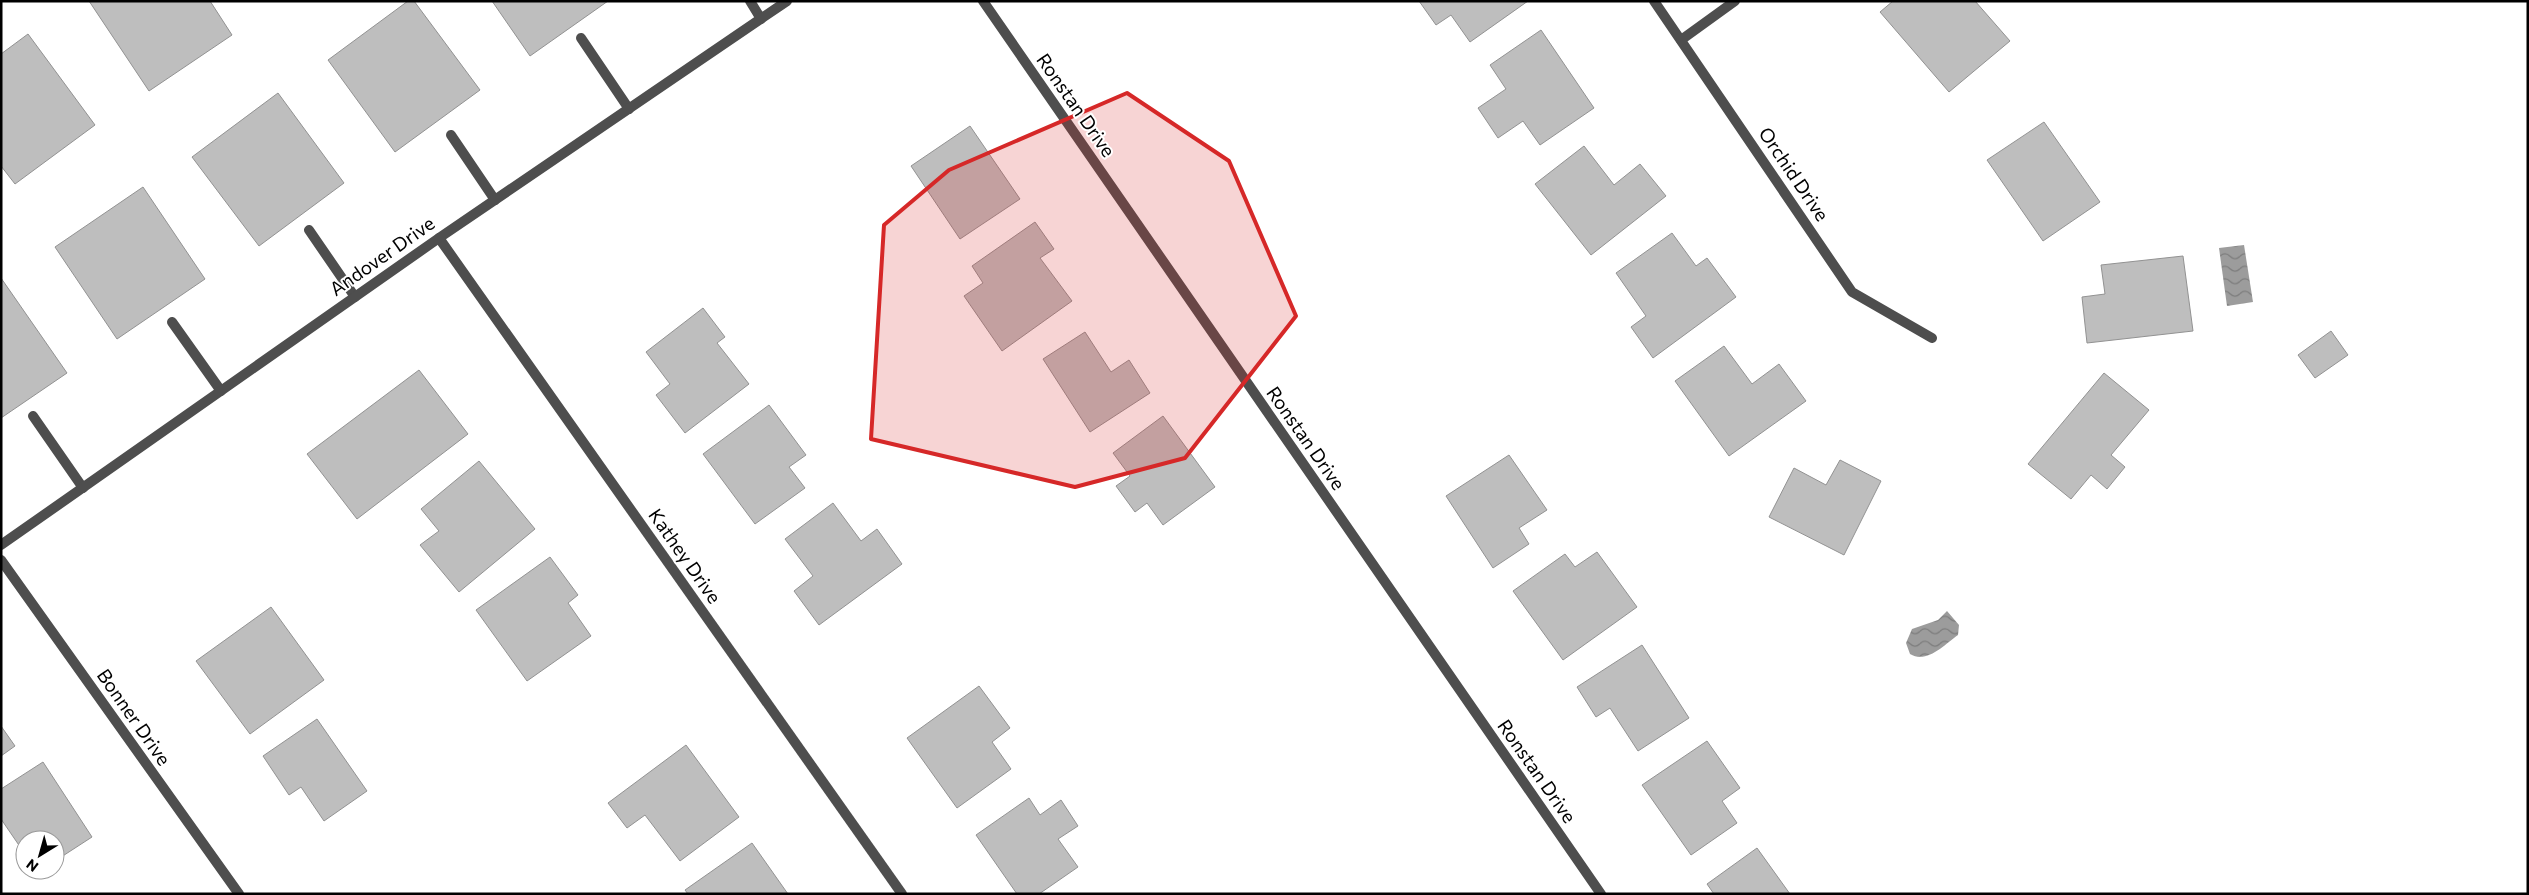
<svg xmlns="http://www.w3.org/2000/svg" width="2529" height="895" viewBox="0 0 2529 895" font-family="Commissioner,sans-serif">
<style>
.water{fill:url(#water-waves)}
.building{fill:#bebebe;stroke:#929292}
.lines{fill:none;stroke-linecap:round;stroke-linejoin:round}
.lane{stroke:#4e4e4e;stroke-width:10}
.street{stroke:#4e4e4e;stroke-width:10}
.marked{fill:#d62828;fill-opacity:0.2;stroke:#d62828;stroke-width:4;stroke-linejoin:round}
.labels{text-anchor:middle;stroke-width:4;stroke-linejoin:round;paint-order:stroke}
.street-label{font-size:19px;fill:#000;stroke:#fff}
</style>
<defs>
<pattern id="water-waves" width="16" height="10" patternUnits="userSpaceOnUse" patternTransform="scale(1.25)"><rect width="16" height="10" fill="#9c9c9c"/><path d="M0 5q4-4 8 0t8 0" fill="none" stroke="#7d7d7d"/></pattern>
</defs>
<rect width="100%" height="100%" fill="#fff"/>
<g class="water">
<polygon points="2244,245 2253,302 2227,306 2219,248"/>
<path d="M 1947,611 L 1959,625 L 1958,635 C 1944,645 1927,664 1910,654 L 1906,643 L 1912,629 L 1938,620 Z"/>
</g>
<g class="building">
<polygon points="89,1 210,1 232,35 149,91"/>
<polygon points="408,1 414,1 480,90 395,152 328,60"/>
<polygon points="492,1 608,1 530,56"/>
<polygon points="1419,1 1528,1 1470,42 1451,15 1436,25"/>
<polygon points="1893,1 1975,1 2010,41 1949,92 1880,12"/>
<polygon points="1541,30 1594,108 1540,145 1523,121 1498,138 1478,108 1506,89 1490,65"/>
<polygon points="28,34 95,125 15,184 1,166 1,54"/>
<polygon points="278,93 344,183 259,246 192,157"/>
<polygon points="2044,122 2100,202 2043,241 1987,160"/>
<polygon points="970,126 1020,199 960,239 911,166"/>
<polygon points="1584,146 1614,185 1640,164 1666,196 1591,255 1535,184"/>
<polygon points="143,187 205,279 117,339 55,247"/>
<polygon points="1035,222 1054,249 1040,258 1072,301 1002,351 964,296 983,283 972,266"/>
<polygon points="1672,233 1696,266 1707,258 1736,297 1653,358 1631,327 1646,316 1616,273"/>
<polygon points="2183,256 2193,331 2087,343 2082,297 2105,294 2101,265"/>
<polygon points="1,278 67,373 1,418"/>
<polygon points="703,308 725,337 717,343 749,384 685,433 656,395 670,384 646,352"/>
<polygon points="2331,331 2348,355 2315,378 2298,355"/>
<polygon points="1085,332 1111,372 1129,360 1150,393 1090,432 1043,359"/>
<polygon points="1724,346 1752,384 1779,364 1806,401 1729,456 1675,381"/>
<polygon points="419,370 468,434 357,519 307,454"/>
<polygon points="2104,373 2149,410 2111,455 2125,467 2107,489 2091,475 2071,499 2028,464"/>
<polygon points="769,405 806,455 789,467 805,488 755,524 703,454"/>
<polygon points="1163,416 1215,487 1163,525 1147,503 1135,512 1116,486 1130,476 1113,453"/>
<polygon points="1509,455 1547,510 1519,528 1529,544 1493,568 1446,496"/>
<polygon points="1840,460 1881,481 1844,555 1769,517 1794,468 1826,485"/>
<polygon points="479,461 535,529 459,592 420,545 439,531 421,509"/>
<polygon points="833,503 861,541 877,529 902,564 819,625 794,591 813,576 785,539"/>
<polygon points="1597,552 1637,607 1563,660 1513,591 1565,554 1575,567"/>
<polygon points="550,557 578,595 568,603 591,636 527,681 476,610"/>
<polygon points="271,607 324,680 250,734 196,661"/>
<polygon points="1642,645 1689,718 1638,751 1610,708 1596,717 1577,687"/>
<polygon points="979,686 1010,728 992,742 1011,769 957,808 907,738"/>
<polygon points="317,719 367,791 324,821 301,787 289,795 263,756"/>
<polygon points="1,726 15,746 1,756"/>
<polygon points="1707,741 1740,788 1722,801 1737,823 1691,855 1642,785"/>
<polygon points="686,745 739,817 680,861 645,815 627,828 608,803"/>
<polygon points="43,762 92,837 55,861 55,840 25,840 25,854 1,819 1,789"/>
<polygon points="1029,798 1040,815 1061,800 1078,826 1058,839 1078,867 1039,894 1017,894 976,835"/>
<polygon points="752,843 788,894 688,894 685,890"/>
<polygon points="1757,848 1790,894 1714,894 1707,884"/>
</g>
<g class="lines">
<g class="lane">
<polyline points="750,1 761,19"/>
<polyline points="581,38 629,109"/>
<polyline points="451,135 495,200"/>
<polyline points="309,230 355,297"/>
<polyline points="172,322 221,391"/>
<polyline points="33,416 83,488"/>
</g>
<g class="street">
<polyline points="983,1 1601,894"/>
<polyline points="1654,1 1852,292 1932,338"/>
<polyline points="1681,40 1735,1"/>
<polyline points="439,238 902,894"/>
<polyline points="1,545 439,238 787,1"/>
<polyline points="1,560 239,894"/>
</g>
</g>
<path class="marked" d="M 1127,93 L 1229,161 L 1296,316 L 1185,458 L 1075,487 L 871,439 L 884,225 L 949,170 Z"/>
<g class="labels">
<g class="street-label">
<text transform="translate(1076 105) rotate(55)" y="7">Ronstan Drive</text>
<text transform="translate(1794 174) rotate(56)" y="7">Orchid Drive</text>
<text transform="translate(382 256) rotate(-35)" y="7">Andover Drive</text>
<text transform="translate(1306 438) rotate(55)" y="7">Ronstan Drive</text>
<text transform="translate(685 556) rotate(55)" y="7">Kathey Drive</text>
<text transform="translate(134 717) rotate(55)" y="7">Bonner Drive</text>
<text transform="translate(1537 771) rotate(55)" y="7">Ronstan Drive</text>
</g>
</g>
<rect width="2529" height="895" fill="none" stroke="#000000" stroke-width="5"/>
<g transform="translate(40 855) rotate(217)"><circle r="24" fill="#ffffff" stroke="#999999"/>
<path d="M0-4L9 19L0 12L-9 19Z" fill="#000000"/>
<text y="-8" font-size="14" font-weight="bold" text-anchor="middle" fill="#000000">N</text>
</g>
</svg>
